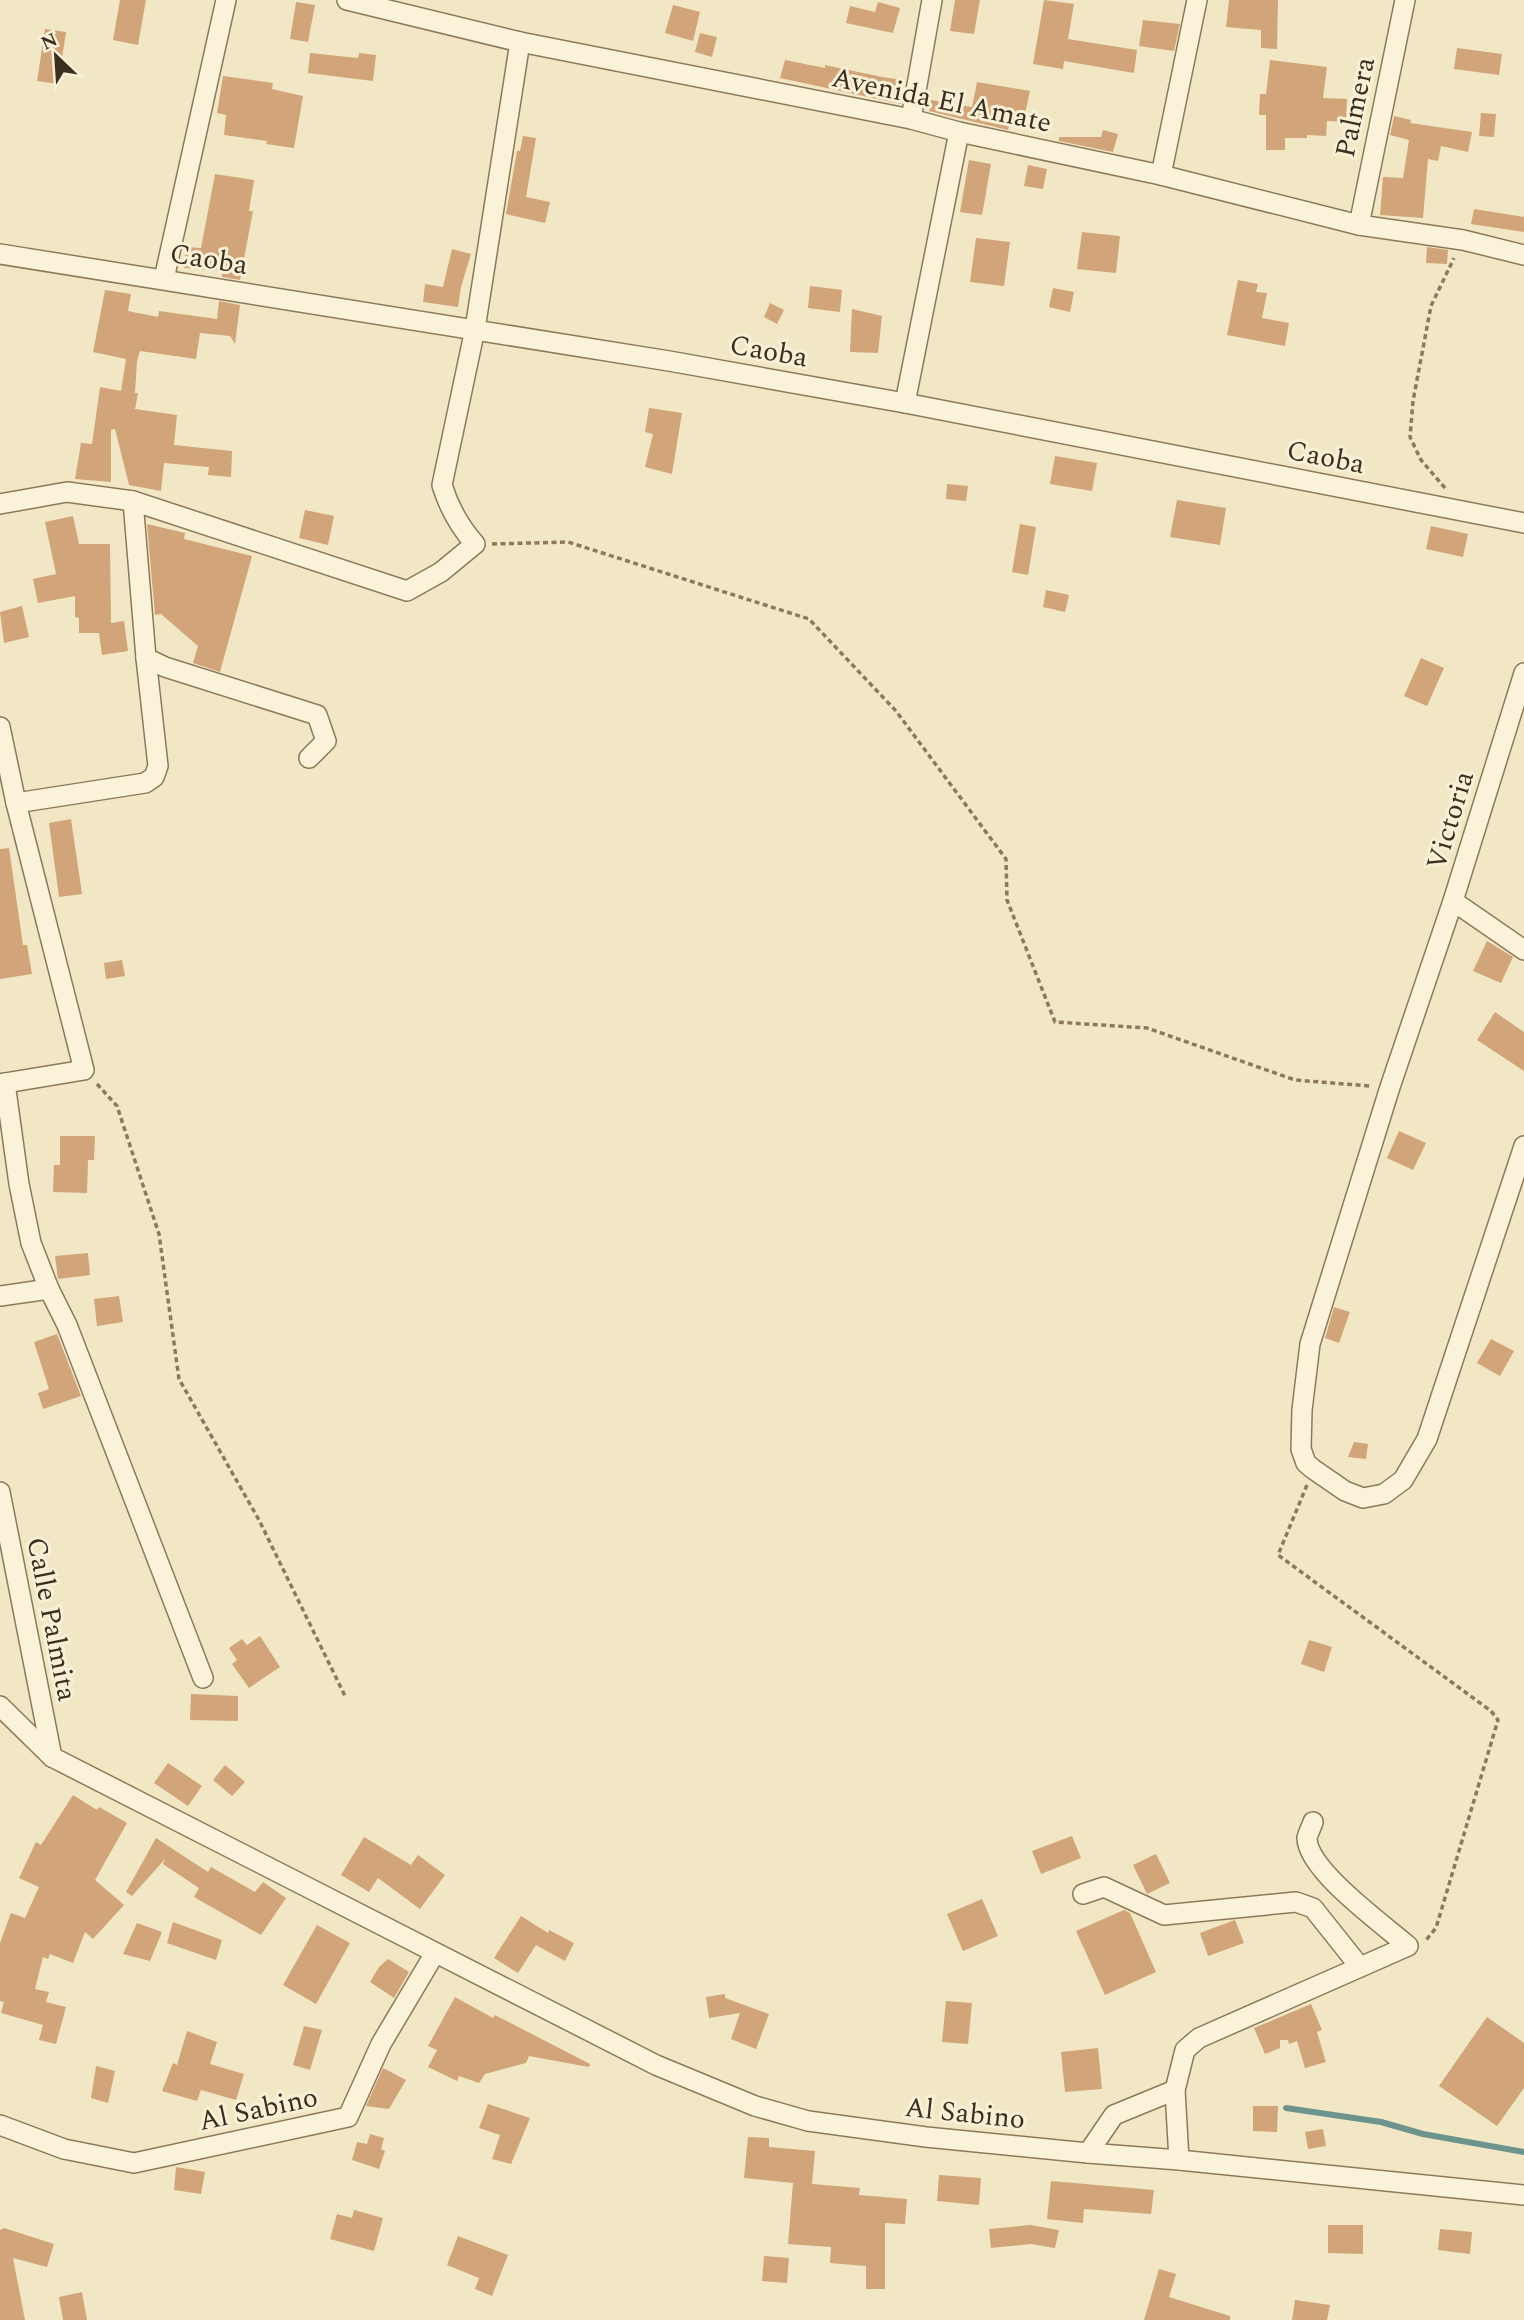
<svg xmlns="http://www.w3.org/2000/svg" width="1524" height="2320" viewBox="0 0 1524 2320" font-family="Spectral,serif">
<style>
.lines{fill:none;stroke-linecap:round;stroke-linejoin:round}
.stream{stroke:#6d938d;stroke-width:6}
.building{fill:#d1a579}
.minor-casing{stroke:#8d795a;stroke-width:22}
.path{stroke:#8d795a;stroke-width:3.5;stroke-dasharray:5 3.5;stroke-linecap:butt}
.minor{stroke:#fbf3d9;stroke-width:19}
.labels{text-anchor:middle;stroke-width:6;stroke-linejoin:round;paint-order:stroke}
.street-label{font-size:28px;fill:#3c2f1f;stroke:#f8f0d6}
</style>
<rect width="100%" height="100%" fill="#f1e7c5"/>
<g class="lines">
<polyline class="stream" points="1286,2108 1381,2122 1423,2134 1524,2152"/>
</g>
<g class="building">
<polygon points="120,0 146,0 138,45 113,40"/>
<polygon points="955,0 980,0 974,34 950,31"/>
<polygon points="1044,0 1074,4 1068,39 1137,50 1134,73 1064,61 1063,69 1033,64"/>
<polygon points="1229,0 1278,0 1277,49 1261,48 1261,30 1226,27"/>
<polygon points="296,2 315,5 308,42 290,39"/>
<polygon points="878,2 900,8 893,33 846,23 850,6 875,12"/>
<polygon points="673,5 700,12 693,41 665,33"/>
<polygon points="1143,20 1180,24 1174,51 1139,46"/>
<polygon points="45,29 66,32 58,84 37,81"/>
<polygon points="700,33 717,37 712,57 695,52"/>
<polygon points="1457,48 1502,54 1499,75 1454,69"/>
<polygon points="310,53 358,58 359,53 376,55 373,81 308,73"/>
<polygon points="785,60 825,68 825,65 882,77 904,80 901,104 780,78"/>
<polygon points="1270,60 1327,67 1323,98 1347,99 1346,122 1327,121 1326,136 1307,135 1307,138 1285,138 1285,150 1266,150 1266,115 1259,115 1260,94 1266,94"/>
<polygon points="223,76 273,83 272,89 303,96 294,148 266,144 267,141 224,135 226,115 217,113"/>
<polygon points="977,82 1030,91 1023,123 1010,121 1008,130 929,111 931,100 972,107"/>
<polygon points="1481,113 1496,114 1494,137 1479,136"/>
<polygon points="1394,116 1411,120 1410,123 1472,132 1468,152 1441,146 1438,161 1428,159 1423,218 1380,215 1383,177 1403,178 1409,140 1390,135"/>
<polygon points="1103,130 1118,134 1113,152 1059,141 1059,137 1101,137"/>
<polygon points="523,136 536,138 526,197 550,202 545,223 506,214 517,151 520,151"/>
<polygon points="969,160 991,164 982,215 960,212"/>
<polygon points="1028,165 1047,169 1043,189 1024,186"/>
<polygon points="215,174 254,180 249,211 253,211 240,280 222,277 222,271 184,268 186,247 201,248"/>
<polygon points="1474,209 1524,217 1524,232 1471,224"/>
<polygon points="1082,232 1120,236 1116,273 1077,269"/>
<polygon points="976,238 1010,242 1004,286 970,282"/>
<polygon points="1427,247 1448,250 1447,264 1426,263"/>
<polygon points="452,249 471,254 461,287 458,307 423,302 425,284 443,287"/>
<polygon points="1238,280 1258,284 1256,292 1267,293 1262,318 1289,323 1285,346 1227,335"/>
<polygon points="810,286 842,290 840,312 808,308"/>
<polygon points="1053,288 1074,292 1070,312 1049,307"/>
<polygon points="105,290 131,294 128,311 158,317 159,311 217,319 219,301 240,305 235,344 230,336 200,333 196,359 140,351 137,361 135,393 138,393 135,409 177,415 174,445 232,451 231,477 208,475 209,467 164,463 161,491 129,485 115,429 111,430 111,482 75,479 81,443 92,444 100,387 121,391 126,359 93,352"/>
<polygon points="770,303 784,310 777,324 764,317"/>
<polygon points="852,309 882,316 878,353 850,352"/>
<polygon points="649,408 682,413 672,474 645,467 653,434 645,432"/>
<polygon points="1055,456 1097,463 1092,491 1050,484"/>
<polygon points="947,484 968,486 966,501 946,499"/>
<polygon points="1177,500 1226,508 1220,545 1170,537"/>
<polygon points="305,510 334,516 328,545 299,538"/>
<polygon points="73,516 79,544 110,544 111,623 124,621 128,651 102,655 99,633 79,633 79,618 75,617 75,596 38,603 33,579 56,574 45,522"/>
<polygon points="147,524 185,533 184,539 252,556 220,672 193,663 198,646 161,614 155,615"/>
<polygon points="1020,524 1036,527 1028,575 1012,572"/>
<polygon points="1431,526 1468,534 1463,557 1426,549"/>
<polygon points="1046,590 1069,595 1065,612 1043,607"/>
<polygon points="22,606 29,637 4,643 0,612"/>
<polygon points="1421,658 1444,668 1427,706 1404,696"/>
<polygon points="71,819 82,894 59,897 49,823"/>
<polygon points="9,848 23,945 27,945 32,974 0,979 0,849"/>
<polygon points="1487,941 1513,957 1501,983 1473,971"/>
<polygon points="122,960 125,976 106,979 104,963"/>
<polygon points="1495,1012 1524,1032 1524,1071 1477,1040"/>
<polygon points="1399,1131 1426,1143 1413,1170 1387,1158"/>
<polygon points="60,1136 95,1136 94,1160 88,1160 87,1193 53,1192 54,1165 60,1165"/>
<polygon points="88,1253 90,1275 58,1279 55,1256"/>
<polygon points="119,1296 123,1322 97,1326 94,1299"/>
<polygon points="1334,1307 1350,1312 1339,1343 1325,1338"/>
<polygon points="57,1334 81,1396 43,1409 38,1393 49,1389 34,1342"/>
<polygon points="1491,1339 1514,1351 1500,1376 1477,1363"/>
<polygon points="1354,1442 1368,1444 1366,1459 1348,1457"/>
<polygon points="260,1636 280,1667 249,1688 232,1664 237,1660 229,1648 242,1639 247,1645"/>
<polygon points="1309,1640 1332,1647 1324,1672 1301,1664"/>
<polygon points="191,1694 238,1696 238,1721 190,1720"/>
<polygon points="168,1763 202,1786 188,1806 154,1783"/>
<polygon points="225,1765 245,1782 232,1796 213,1780"/>
<polygon points="73,1795 97,1810 99,1807 127,1823 95,1880 124,1905 93,1939 85,1932 73,1963 50,1954 48,1959 43,1957 35,1989 49,1992 46,2002 66,2007 56,2044 39,2040 43,2025 1,2013 4,2002 0,2001 0,1943 11,1913 25,1918 39,1887 19,1878 36,1842 41,1845"/>
<polygon points="1072,1836 1081,1858 1041,1874 1032,1851"/>
<polygon points="364,1837 411,1865 418,1855 445,1875 420,1909 378,1878 369,1892 341,1875"/>
<polygon points="156,1838 208,1872 211,1867 255,1892 263,1882 286,1898 261,1935 194,1897 199,1888 163,1864 165,1859 132,1896 126,1892"/>
<polygon points="1156,1854 1170,1883 1147,1894 1133,1865"/>
<polygon points="982,1899 998,1936 963,1951 947,1914"/>
<polygon points="1124,1910 1130,1913 1156,1972 1105,1995 1076,1931"/>
<polygon points="521,1916 548,1933 549,1930 574,1943 565,1961 536,1945 518,1973 494,1958"/>
<polygon points="1235,1920 1244,1943 1208,1956 1200,1933"/>
<polygon points="173,1922 222,1940 216,1960 167,1943"/>
<polygon points="137,1923 162,1932 150,1961 123,1954"/>
<polygon points="317,1925 350,1943 316,2004 283,1985"/>
<polygon points="388,1959 409,1972 394,1998 370,1982 379,1967"/>
<polygon points="725,1994 725,1998 769,2014 756,2049 731,2039 740,2013 709,2018 706,1997"/>
<polygon points="455,1997 493,2018 495,2015 590,2064 589,2067 529,2056 526,2063 485,2074 479,2083 459,2076 457,2081 428,2067 437,2050 428,2046"/>
<polygon points="946,2001 972,2003 968,2044 942,2042"/>
<polygon points="1311,2004 1322,2030 1317,2032 1326,2062 1305,2068 1297,2041 1289,2044 1288,2040 1280,2040 1280,2048 1265,2054 1254,2028"/>
<polygon points="1487,2017 1524,2043 1524,2088 1497,2126 1439,2086"/>
<polygon points="304,2026 322,2030 310,2070 293,2065"/>
<polygon points="187,2031 217,2042 210,2064 244,2074 236,2100 201,2090 197,2101 162,2091 173,2063 177,2065"/>
<polygon points="1098,2048 1102,2089 1065,2092 1061,2052"/>
<polygon points="96,2066 115,2071 108,2103 91,2098"/>
<polygon points="383,2068 406,2080 389,2109 366,2106"/>
<polygon points="488,2104 530,2118 511,2164 492,2159 500,2135 479,2128"/>
<polygon points="1253,2106 1278,2106 1277,2132 1253,2131"/>
<polygon points="1323,2129 1326,2146 1308,2149 1305,2132"/>
<polygon points="370,2134 384,2138 381,2149 385,2151 379,2169 352,2160 357,2142 367,2144"/>
<polygon points="748,2137 769,2138 769,2147 815,2151 812,2184 860,2188 859,2195 907,2199 905,2224 885,2223 885,2289 866,2289 866,2266 830,2263 831,2247 788,2244 793,2183 744,2178"/>
<polygon points="176,2167 205,2172 201,2194 174,2190"/>
<polygon points="939,2175 981,2178 979,2205 937,2201"/>
<polygon points="1051,2181 1154,2190 1151,2214 1084,2209 1083,2223 1047,2219"/>
<polygon points="354,2210 383,2218 374,2251 330,2239 337,2214 352,2218"/>
<polygon points="1030,2225 1059,2230 1055,2248 1031,2244 991,2248 989,2229"/>
<polygon points="1328,2225 1363,2225 1363,2254 1328,2253"/>
<polygon points="4,2228 54,2244 47,2267 13,2258 25,2320 0,2320 0,2230"/>
<polygon points="1440,2229 1472,2232 1470,2254 1438,2250"/>
<polygon points="458,2236 508,2255 492,2296 475,2289 479,2278 447,2265"/>
<polygon points="764,2256 789,2258 787,2283 762,2281"/>
<polygon points="1159,2269 1176,2274 1169,2297 1230,2316 1230,2320 1144,2320"/>
<polygon points="82,2292 87,2320 63,2320 59,2297"/>
<polygon points="1295,2300 1330,2305 1327,2320 1292,2320"/>
</g>
<g class="lines">
<g class="minor-casing">
<g id="minor">
<polyline points="347,0 520,42 911,119 959,132 1161,175 1359,225 1463,240 1524,255"/>
<polyline points="911,119 932,0"/>
<polyline points="1161,175 1197,0"/>
<polyline points="1359,225 1405,0"/>
<polyline points="0,254 669,361 905,403 1524,523"/>
<polyline points="164,279 226,0"/>
<polyline points="905,403 959,132"/>
<path d="M 0,504 L 67,492 L 133,501 L 407,591 L 441,572 L 475,544 C 459,526 449,508 442,485 L 475,329 L 520,42"/>
<polyline points="146,658 165,667 317,715 326,741 309,758"/>
<polyline points="1524,673 1453,901 1524,950"/>
<polyline points="0,727 16,803 84,1070 0,1084"/>
<polyline points="16,803 145,783 154,777 158,766 146,658 133,501"/>
<polyline points="1453,901 1390,1087 1310,1344 1302,1410 1301,1449 1306,1463 1313,1469 1345,1491 1363,1498 1384,1494 1403,1480 1427,1439 1524,1146"/>
<polyline points="5,1083 19,1184 31,1243 49,1289"/>
<polyline points="0,1296 49,1289 67,1325 203,1678"/>
<polyline points="0,1492 52,1757"/>
<polyline points="0,1706 52,1757 656,2065 755,2106 808,2121 926,2137 1088,2153 1179,2160 1524,2195"/>
<polyline points="1083,1894 1104,1887 1164,1915 1296,1902 1313,1908 1360,1967"/>
<polyline points="0,2125 64,2149 134,2163 348,2117 381,2044 435,1953"/>
<polyline points="1088,2153 1114,2115 1175,2090"/>
<path d="M 1179,2160 L 1175,2090 L 1185,2050 L 1199,2038 L 1408,1946 C 1384,1925 1307,1870 1307,1838 C 1308,1833 1312,1826 1313,1822"/>
</g>
</g>
<g class="path">
<polyline points="1445,488 1421,460 1410,437 1413,401 1431,306 1454,258"/>
<polyline points="492,544 568,542 809,619 896,711 1006,859 1007,900 1055,1022 1147,1028 1295,1080 1370,1086"/>
<polyline points="97,1084 117,1106 159,1234 179,1379 259,1520 346,1698"/>
<polyline points="1307,1485 1278,1555 1491,1711 1498,1720 1436,1928 1426,1940"/>
</g>
<use href="#minor" class="minor"/>
</g>
<g class="labels">
<g class="street-label">
<text transform="translate(942 99) rotate(12)" y="10">Avenida El Amate</text>
<text transform="translate(1354 107) rotate(-78)" y="10">Palmera</text>
<text transform="translate(209 258) rotate(9)" y="10">Caoba</text>
<text transform="translate(769 350) rotate(10)" y="10">Caoba</text>
<text transform="translate(1326 456) rotate(11)" y="10">Caoba</text>
<text transform="translate(1449 820) rotate(-73)" y="10">Victoria</text>
<text transform="translate(53 1619) rotate(79)" y="10">Calle Palmita</text>
<text transform="translate(258 2108) rotate(-12)" y="10">Al Sabino</text>
<text transform="translate(965 2112) rotate(6)" y="10">Al Sabino</text>
</g>
</g>
<g transform="translate(56 56) rotate(335)" stroke="#f8f0d6" stroke-width="5" paint-order="stroke">
<path d="M0-5L12 26L0 18L-12 26Z" fill="#3c2f1f"/>
<text y="-10" font-size="19" font-weight="bold" text-anchor="middle" fill="#3c2f1f">N</text>
</g>
</svg>
